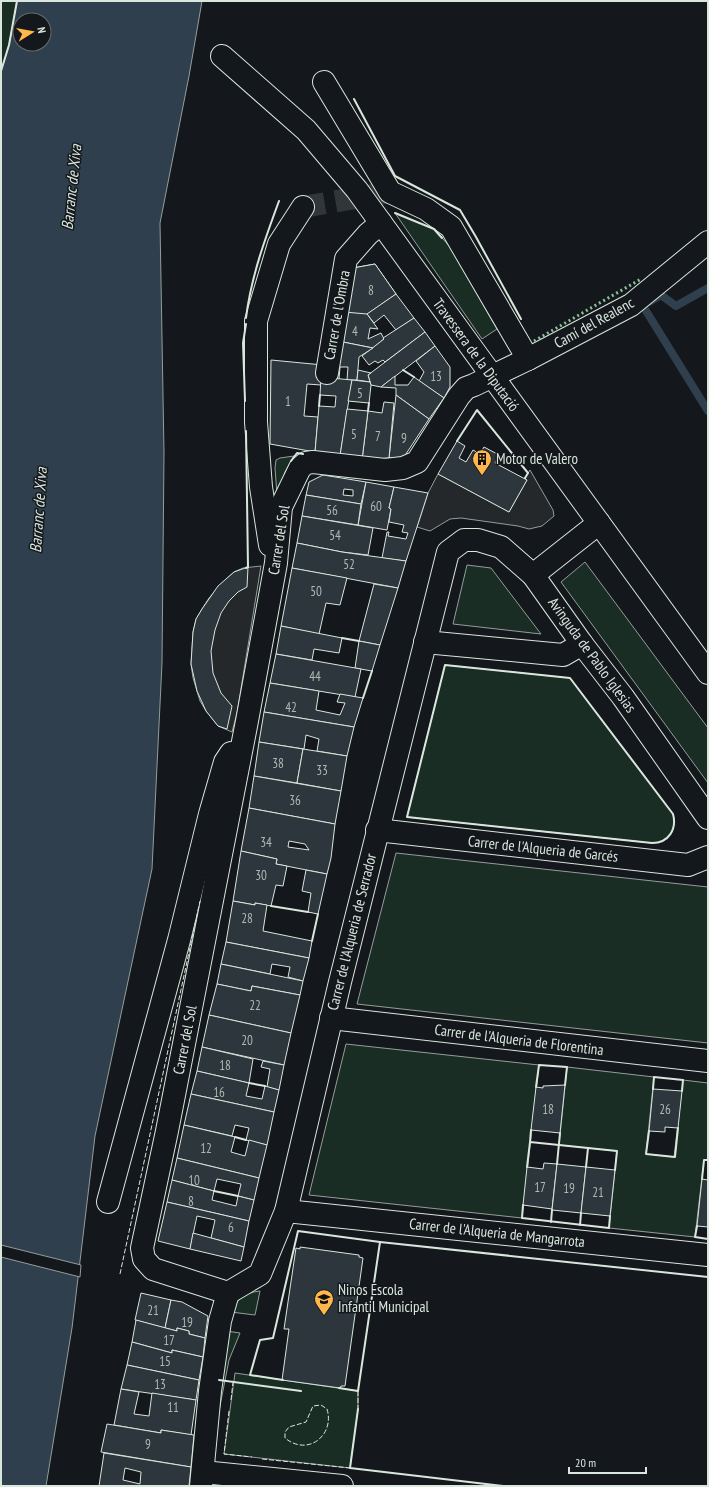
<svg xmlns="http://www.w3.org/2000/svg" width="709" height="1487" viewBox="0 0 709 1487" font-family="'PT Sans Narrow',sans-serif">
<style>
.green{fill:#1a2d24;stroke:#939e99}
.parking{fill:#24282b;stroke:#939e99}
.water{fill:#2f3f4d;stroke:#939e99;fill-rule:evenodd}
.pier{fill:#14181c;stroke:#939e99}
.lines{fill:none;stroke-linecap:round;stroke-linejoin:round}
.stream{stroke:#2f3f4d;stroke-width:8}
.building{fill:#2c363c;stroke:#d8e6dc;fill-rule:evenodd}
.minor-tunnel{stroke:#313739;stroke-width:22;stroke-dasharray:22 11;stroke-linecap:butt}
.minor-casing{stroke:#d8e6dc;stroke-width:24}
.minor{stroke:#14181c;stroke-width:22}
.hedge{stroke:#8ac095;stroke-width:3;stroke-dasharray:2 3;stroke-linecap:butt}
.fence{stroke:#d8e6dc;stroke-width:1;stroke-dasharray:5 2;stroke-linecap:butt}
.wall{stroke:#d8e6dc;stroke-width:2}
.labels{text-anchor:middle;stroke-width:3;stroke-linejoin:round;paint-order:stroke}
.number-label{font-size:13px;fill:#adbab4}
.street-label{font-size:15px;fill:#d8e6dc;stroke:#14181c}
.poi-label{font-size:15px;fill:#d8e6dc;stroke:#14181c;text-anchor:start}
.water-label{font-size:16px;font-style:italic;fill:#d8e6dc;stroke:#14181c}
</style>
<rect width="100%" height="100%" fill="#14181c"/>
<g class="green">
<polygon points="1,1 17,1 9,45 1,71"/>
<polygon points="395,213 434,229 451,248 497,329 482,339"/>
<polygon points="294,456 285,472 277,495 275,468 276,460 280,458"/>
<polygon points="585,562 708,728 708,783 561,582"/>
<polygon points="467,565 491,568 541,634 453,624"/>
<path d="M 445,665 L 570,678 L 673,814 C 677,829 669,843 652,843 L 407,817 Z"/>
<polygon points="396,853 708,887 708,1043 357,1004"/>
<polygon points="346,1044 539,1065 522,1218 309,1195"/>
<polygon points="567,1067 654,1077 646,1154 674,1157 683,1080 708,1083 708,1160 704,1160 695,1237 609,1228 617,1151 559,1145"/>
<path d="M 260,1291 L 255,1315 L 231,1312 C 238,1298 244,1293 260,1291 Z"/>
<polygon points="226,1331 240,1333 229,1360 219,1411"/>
<polygon points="235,1373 358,1391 358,1409 350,1468 224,1454"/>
</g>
<g class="parking">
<polygon points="530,470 553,510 554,516 542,526 529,529 518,526 461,518 450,519 430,531 417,527 428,493 438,474 509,512 527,480 525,478"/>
<polygon points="261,566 237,713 232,732 218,726 206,711 200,701 193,678 191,664 193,632 196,619 202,609 209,598 225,580 234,572 243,568"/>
</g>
<path class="water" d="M 17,1 L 202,1 L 189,76 L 160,223 L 164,453 L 162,663 L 152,869 L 95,1136 L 72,1328 L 46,1486 L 1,1486 L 1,71 L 9,45 ZM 20,20 L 44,20 L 44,44 L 20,44 Z"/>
<polygon class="pier" points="1,1245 81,1265 80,1277 1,1257"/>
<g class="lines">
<g class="stream">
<polyline points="649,302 661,295 676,306 708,288"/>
<polyline points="643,306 708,411"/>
</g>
</g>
<g class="building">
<polygon points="375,264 396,294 366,315 344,312 353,268"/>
<polygon points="375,264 396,294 366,315 344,312 353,268"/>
<polygon points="396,294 414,318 396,330 384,315 374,323 367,314"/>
<polygon points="344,312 367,314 378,329 370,328 368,339 381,333 384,339 373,348 338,341"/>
<polygon points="414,318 425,332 385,362 383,360 378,363 375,361 369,365 362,356 384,339 383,338"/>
<polygon points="425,332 435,346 381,387 371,385 368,375"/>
<polygon points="338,341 373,348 359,357 357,380 347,380 348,367 340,367 339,379 331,379"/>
<polygon points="435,346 450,367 450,387 444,398 419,381 424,372 416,361"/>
<polygon points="271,360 323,365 321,385 307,384 304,416 318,417 315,452 270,444"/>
<polygon points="358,370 371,373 368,375 370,382 357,380"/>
<polygon points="395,376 395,385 408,385 414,377 444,398 429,419 396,395 396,388 381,387"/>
<polygon points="321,377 352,380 340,456 315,452 319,406 335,407 336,396 320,395"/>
<polygon points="352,380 370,382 371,385 369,403 348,401"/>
<polygon points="396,395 429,419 404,457 389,458"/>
<polygon points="384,402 394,403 389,458 362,460 368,411 382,413"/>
<polygon points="347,409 368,411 362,460 340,456"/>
<polygon points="457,441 465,446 459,458 466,462 473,450 480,454 484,447 499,455 495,463 527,480 509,512 438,474"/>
<path d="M 323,475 L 366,482 L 361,504 L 306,495 L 309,482 ZM 344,489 L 353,490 L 353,496 L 343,495 Z"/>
<polygon points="366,482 394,487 389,508 391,509 387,530 358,525"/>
<polygon points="394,487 428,493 406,561 382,558 387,532 389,532 388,536 406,539 408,533 402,532 404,525 389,522 391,509 389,508"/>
<polygon points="306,495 361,504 358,525 302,516"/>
<polygon points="302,516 373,528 368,555 342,552 297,543"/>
<polygon points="297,543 342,552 406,561 398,588 292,568"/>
<polygon points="248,567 247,587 238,592 229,601 221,613 215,630 211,651 213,673 221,693 232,706 227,729 218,726 206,711 197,691 191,664 193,632 196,619 202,609 218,586 234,572"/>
<polygon points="292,568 347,578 340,605 326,603 319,634 281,626"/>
<polygon points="374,584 398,588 380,645 359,641"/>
<polygon points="281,626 342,638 339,653 314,649 312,660 276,654"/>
<polygon points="359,641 380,645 372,671 355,668"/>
<polygon points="276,654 361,669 355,697 270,683"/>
<polygon points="270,683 319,691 316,710 340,715 345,703 337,702 340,694 363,698 354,727 264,712"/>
<polygon points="264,712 354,727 347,756 317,751 319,739 306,735 304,749 259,742"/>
<polygon points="259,742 303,749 297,783 254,776"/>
<polygon points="303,749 347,756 341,791 297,783"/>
<polygon points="254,776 341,791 335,824 249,808"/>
<path d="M 249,808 L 335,824 L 331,858 L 327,874 L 276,864 L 277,859 L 241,851 ZM 289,841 L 305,844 L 309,850 L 288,847 Z"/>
<polygon points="241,851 277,859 276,864 287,866 283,886 276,885 271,906 255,903 255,905 233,901"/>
<polygon points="306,870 327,874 318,914 308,912 311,893 302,891"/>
<polygon points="233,901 255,905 255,903 267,905 263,931 312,941 309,958 226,942"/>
<polygon points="226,942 309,958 303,981 288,977 290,967 272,964 270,974 221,964"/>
<polygon points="221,964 303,981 300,995 252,986 251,991 217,984"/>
<polygon points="217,984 251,991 252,986 300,995 291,1033 209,1015"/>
<polygon points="209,1015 291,1033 284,1065 202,1047"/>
<polygon points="202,1047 253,1059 249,1083 197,1071"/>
<polygon points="263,1061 284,1065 279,1090 267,1087 270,1069 261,1067"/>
<polygon points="197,1071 249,1083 246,1096 262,1099 265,1086 279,1090 274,1112 191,1094"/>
<polygon points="565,1085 560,1133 531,1130 536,1087 543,1088 543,1086"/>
<polygon points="653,1089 682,1091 678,1128 665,1127 665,1132 649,1131"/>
<polygon points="191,1094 274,1112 267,1145 246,1140 249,1128 235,1125 232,1136 184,1125"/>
<polygon points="184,1125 235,1137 231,1152 245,1156 249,1140 267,1145 259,1178 177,1158"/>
<polygon points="177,1158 259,1178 254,1200 238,1196 241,1184 217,1179 214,1191 172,1180"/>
<polygon points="544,1163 557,1164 552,1209 523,1205 527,1167 543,1169"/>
<polygon points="557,1164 586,1167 581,1213 552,1210"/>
<polygon points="586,1167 615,1170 610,1216 581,1213"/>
<polygon points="702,1179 708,1180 708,1227 697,1226"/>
<polygon points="172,1180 214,1191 212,1200 236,1206 238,1196 254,1200 249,1221 167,1202"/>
<polygon points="167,1202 249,1221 244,1247 211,1238 215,1220 197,1216 190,1249 158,1241"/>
<polygon points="193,1233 244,1247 241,1261 190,1249"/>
<polygon points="300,1247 359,1255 359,1257 363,1258 345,1386 341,1386 340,1388 282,1380 289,1329 284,1329 296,1248 300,1249"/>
<polygon points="141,1293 171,1300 165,1328 135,1320"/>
<polygon points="171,1300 182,1302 208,1316 205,1338 189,1334 189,1331 177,1328 177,1331 165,1328"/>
<polygon points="136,1320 177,1331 177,1328 189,1331 189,1334 205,1338 203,1357 172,1350 172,1353 132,1342"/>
<polygon points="132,1342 172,1353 172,1350 203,1357 199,1380 127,1365"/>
<polygon points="127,1365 199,1380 196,1400 121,1389"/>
<polygon points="121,1389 139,1392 134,1414 149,1416 152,1393 196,1400 191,1435 161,1430 161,1433 114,1425"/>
<polygon points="107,1424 161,1433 161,1430 194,1435 191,1467 101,1452"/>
<path d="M 104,1453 L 191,1467 L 189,1486 L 99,1486 ZM 125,1468 L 141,1472 L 140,1484 L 123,1480 Z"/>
</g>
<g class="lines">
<polyline class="minor-tunnel" points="303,207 390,192"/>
<g class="minor-casing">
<g id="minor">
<polyline points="222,56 306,130 357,190 708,673"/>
<polyline points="324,82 390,192 426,209 451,227 528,359"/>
<polyline points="327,373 346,259 368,234 381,223"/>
<polyline points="270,545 261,487 256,422 256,321 279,244 303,207"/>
<polyline points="533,575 599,523"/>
<polyline points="425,642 563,655 582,644"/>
<polyline points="377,830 688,865 708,857"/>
<polyline points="331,1018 708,1061"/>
<polyline points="108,1202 179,940 210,814 225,762 231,753"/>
<polyline points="286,1211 708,1255"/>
<polyline points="228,1293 153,1269 144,1259 142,1248 167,1131 247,721 276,563 281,507 300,468 306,463 313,462 385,470 403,468 417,462 459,396 466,388 474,385 528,359 631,305 708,242"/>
<polyline points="228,1293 260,1274 286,1211 340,982 448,552 464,540 478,540 501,547 533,575 582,644 623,697 708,818"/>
<polyline points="203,1472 342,1486"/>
<polyline points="201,1486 210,1391 220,1321 228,1293"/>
</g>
</g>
<use href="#minor" class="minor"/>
<polyline class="hedge" points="534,341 641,279"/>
<g class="fence">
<polyline points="120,1274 200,901"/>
<polyline points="358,1391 358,1409"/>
<polyline points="231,1400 233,1382"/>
<path d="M 321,1405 L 327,1409 C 335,1435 308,1457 285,1438 L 285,1432 L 289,1427 L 306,1422 L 313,1406 Z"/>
<polyline points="229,1411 224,1454 252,1457"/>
<polyline points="262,1459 350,1468"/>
</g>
<g class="wall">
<polyline points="1,71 9,45 17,1"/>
<polyline points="354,99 395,176 460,210 476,237 521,319"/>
<polyline points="395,213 434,229 442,238"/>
<path d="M 246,318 C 251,277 265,239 279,201"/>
<polyline points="403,370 414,377"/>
<polyline points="245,401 243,343 246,324"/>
<polyline points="319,406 320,395"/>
<polyline points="368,411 369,403"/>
<polyline points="246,431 248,567 246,568"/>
<polyline points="457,441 477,410 528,473 525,478"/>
<polyline points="291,461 297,453 303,454"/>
<polyline points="342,638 359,641"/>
<path d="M 445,665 L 570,678 L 673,814 C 677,829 669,843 652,843 L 407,817 Z"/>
<polyline points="363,698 372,671"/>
<polyline points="271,906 308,912"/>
<polyline points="312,941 318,914"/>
<polyline points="249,1083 265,1086"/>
<polyline points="536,1087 539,1065 567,1067 565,1085"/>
<polyline points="653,1089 654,1077 683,1080 682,1091"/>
<polyline points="649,1131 646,1154 675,1157 678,1128"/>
<polyline points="235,1137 246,1140"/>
<polyline points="530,1142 531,1130"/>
<polyline points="557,1164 560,1133"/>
<polyline points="527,1167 530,1142 617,1151 615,1170"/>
<polyline points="586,1167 588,1148"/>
<polyline points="702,1179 704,1160 708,1160"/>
<polyline points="214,1191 238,1196"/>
<polyline points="523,1205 522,1218 609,1228 610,1216"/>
<polyline points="551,1222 552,1210"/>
<polyline points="580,1225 581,1213"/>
<polyline points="697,1226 695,1237 708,1239"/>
<polyline points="219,1380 301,1391"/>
<polyline points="283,1380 250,1375 260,1340 273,1338 298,1231 380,1242"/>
<polyline points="339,1388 358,1391 380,1242 708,1277"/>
<polyline points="358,1409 350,1468 503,1486"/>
</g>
</g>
<defs>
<g id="building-pin" transform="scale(1)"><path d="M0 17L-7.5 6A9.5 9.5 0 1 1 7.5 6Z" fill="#ffb74d" stroke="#14181c"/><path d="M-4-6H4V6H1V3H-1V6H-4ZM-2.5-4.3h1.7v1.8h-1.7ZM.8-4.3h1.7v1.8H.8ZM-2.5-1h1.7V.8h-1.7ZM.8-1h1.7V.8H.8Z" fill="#111"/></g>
<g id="school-pin" transform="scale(1)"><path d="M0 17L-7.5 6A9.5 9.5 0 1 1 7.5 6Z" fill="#ffb74d" stroke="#14181c"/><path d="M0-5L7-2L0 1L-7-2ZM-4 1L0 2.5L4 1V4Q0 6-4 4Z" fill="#111"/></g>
</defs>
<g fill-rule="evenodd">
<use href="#building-pin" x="482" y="459"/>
<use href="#school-pin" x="324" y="1299"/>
</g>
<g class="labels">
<g class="number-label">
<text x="371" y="295">8</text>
<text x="355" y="336">4</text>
<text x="436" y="381">13</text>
<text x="360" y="398">5</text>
<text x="288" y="406">1</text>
<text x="354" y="439">5</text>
<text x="378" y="441">7</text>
<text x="404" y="443">9</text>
<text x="376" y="511">60</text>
<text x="332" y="515">56</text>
<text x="335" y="540">54</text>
<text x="349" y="569">52</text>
<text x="316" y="596">50</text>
<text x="315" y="681">44</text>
<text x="291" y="712">42</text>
<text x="278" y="768">38</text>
<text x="322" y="775">33</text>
<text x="295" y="805">36</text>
<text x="266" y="847">34</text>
<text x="261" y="880">30</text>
<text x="247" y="923">28</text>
<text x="255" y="1010">22</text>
<text x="247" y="1045">20</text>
<text x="225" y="1070">18</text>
<text x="219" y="1097">16</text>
<text x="548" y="1114">18</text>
<text x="665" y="1114">26</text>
<text x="206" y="1153">12</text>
<text x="194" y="1185">10</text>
<text x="540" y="1192">17</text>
<text x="569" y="1193">19</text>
<text x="598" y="1197">21</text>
<text x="191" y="1206">8</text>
<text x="231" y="1232">6</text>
<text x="153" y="1315">21</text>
<text x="187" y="1327">19</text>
<text x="169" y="1345">17</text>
<text x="165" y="1366">15</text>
<text x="160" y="1389">13</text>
<text x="173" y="1412">11</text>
<text x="148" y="1449">9</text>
</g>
<g class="street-label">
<text transform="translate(337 315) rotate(-80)" y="5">Carrer de l'Ombra</text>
<text transform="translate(594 323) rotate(-29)" y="5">Camí del Realenc</text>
<text transform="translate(476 355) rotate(54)" y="5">Travessera de la Diputació</text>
<text transform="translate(279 540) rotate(-81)" y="5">Carrer del Sol</text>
<text transform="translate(592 655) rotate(54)" y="5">Avinguda de Pablo Iglesias</text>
<text transform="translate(543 849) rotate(6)" y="5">Carrer de l'Alqueria de Garcés</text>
<text transform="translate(352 932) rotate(-76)" y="5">Carrer de l'Alqueria de Serrador</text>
<text transform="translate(185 1040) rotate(-79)" y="5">Carrer del Sol</text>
<text transform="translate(519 1040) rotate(7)" y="5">Carrer de l'Alqueria de Florentina</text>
<text transform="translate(497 1233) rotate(6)" y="5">Carrer de l'Alqueria de Mangarrota</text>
</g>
<g class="poi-label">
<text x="496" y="464">Motor de Valero</text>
<text x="338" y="1295">Ninos Escola<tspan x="338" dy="17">Infantil Municipal</tspan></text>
</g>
<g class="water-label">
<text transform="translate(71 187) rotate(-84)" y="6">Barranc de Xiva</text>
<text transform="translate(38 510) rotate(-86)" y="6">Barranc de Xiva</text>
</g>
</g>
<rect width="709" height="1487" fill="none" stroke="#d8e6dc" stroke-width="4"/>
<g transform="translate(32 32) rotate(79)"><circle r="19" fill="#14181c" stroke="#626a69"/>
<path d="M0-3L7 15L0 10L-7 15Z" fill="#ffb74d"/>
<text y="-6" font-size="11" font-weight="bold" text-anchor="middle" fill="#d8e6dc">N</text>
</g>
<path d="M569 1467v6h77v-6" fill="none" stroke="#d8e6dc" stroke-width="2"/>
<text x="575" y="1467" font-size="12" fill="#d8e6dc" stroke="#14181c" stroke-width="3" paint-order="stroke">20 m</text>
</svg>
